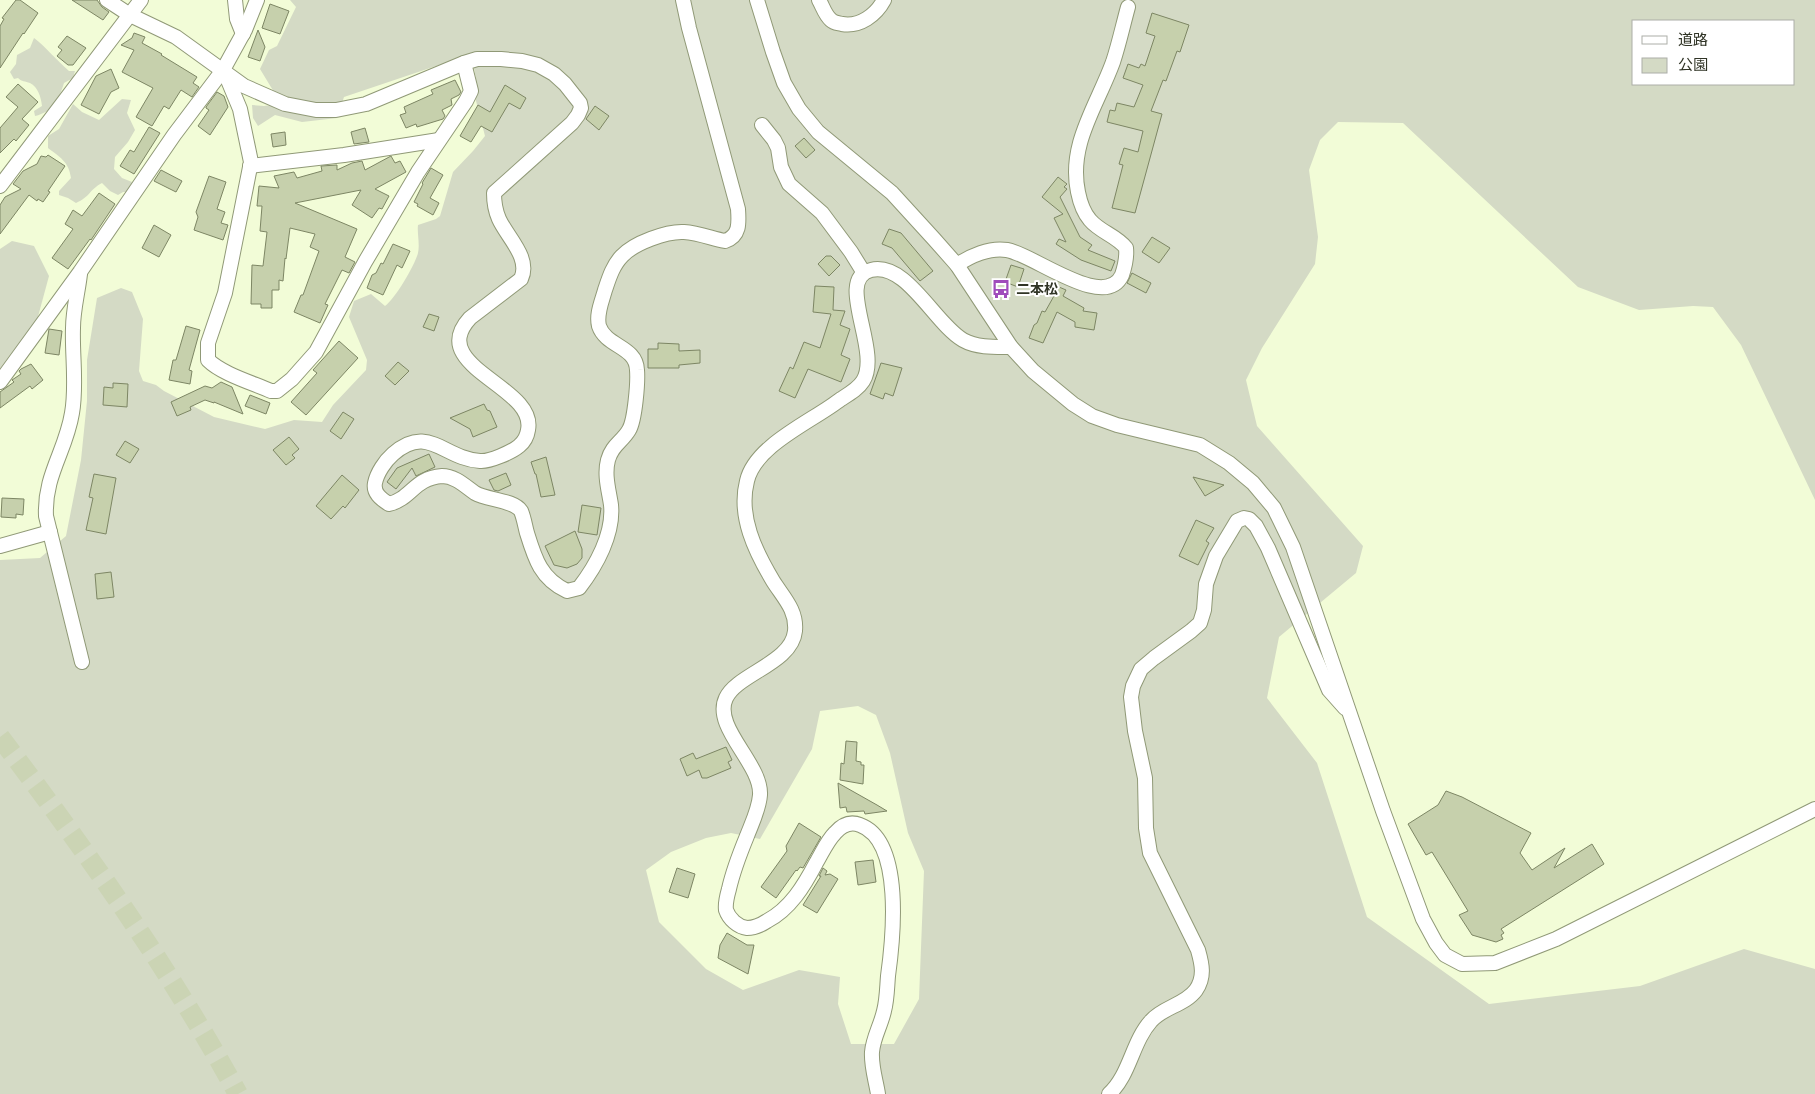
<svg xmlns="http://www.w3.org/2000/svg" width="1815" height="1094" viewBox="0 0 1815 1094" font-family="'Alegreya Sans','Noto Sans JP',sans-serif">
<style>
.green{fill:#d4dac5;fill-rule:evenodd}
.building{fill:#c6d0ac;stroke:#7d8664}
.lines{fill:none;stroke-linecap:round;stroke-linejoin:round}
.highway-tunnel{stroke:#cbd4b4;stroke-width:20;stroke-dasharray:20 10;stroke-linecap:butt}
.minor-casing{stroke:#909977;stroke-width:16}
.minor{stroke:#fff;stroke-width:14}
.labels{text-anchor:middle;stroke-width:4;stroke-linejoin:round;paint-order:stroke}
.poi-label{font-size:14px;font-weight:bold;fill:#303426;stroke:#fff;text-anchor:start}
</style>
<rect width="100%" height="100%" fill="#f2fcd7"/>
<g class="green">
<path d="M 290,0 L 1815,0 L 1815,500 L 1741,345 L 1713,307 L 1693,306 L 1639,310 L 1578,287 L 1403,123 L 1338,122 L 1320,140 L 1309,170 L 1318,237 L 1315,264 L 1262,348 L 1246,380 L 1257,426 L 1363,546 L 1356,573 L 1279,637 L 1267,698 L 1317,763 L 1367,917 L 1489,1004 L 1640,986 L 1744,949 L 1815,969 L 1815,1094 L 0,1094 L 0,560 L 40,558 L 66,536 L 81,460 L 87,401 L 87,360 L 97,298 L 121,288 L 132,292 L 143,319 L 139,371 L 143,381 L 156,385 L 164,391 L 214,417 L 265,429 L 294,420 L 322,422 L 333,405 L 366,370 L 367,360 L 349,317 L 354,301 L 371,294 L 385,306 C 395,299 415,265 418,253 C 420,244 417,234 418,225 L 436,219 L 440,216 L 453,172 L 473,151 L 485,136 L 475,97 L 476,79 L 474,68 L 442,64 L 344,97 L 337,118 L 302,122 L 275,115 L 258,126 L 253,118 L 252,105 L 264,106 L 272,105 L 277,97 L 260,69 L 269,50 L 277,46 L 296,7 ZM 1634,21 L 1794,21 L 1794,84 L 1634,84 ZM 858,706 L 876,715 L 890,753 L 908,833 L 924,871 L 919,999 L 894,1044 L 851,1044 L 838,1004 L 840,977 L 799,970 L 743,990 L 706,969 L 659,922 L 646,870 L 671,852 L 706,838 L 731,833 L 760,839 L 812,749 L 820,711 Z"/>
<path d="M 34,38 C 47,48 56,60 69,71 L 75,71 L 73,78 L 64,83 C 59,99 53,112 35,116 L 34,111 L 42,106 C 41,97 38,87 30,83 C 25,81 22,82 18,78 L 14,79 L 10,72 L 16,64 L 17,55 L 30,48 Z"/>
<path d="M 122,99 L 131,100 L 127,113 L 135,130 L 128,142 L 115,157 L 114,169 L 122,178 L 132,182 L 129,192 L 123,192 L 118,195 L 110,191 L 102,183 C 89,190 90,197 76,203 L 68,198 L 59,195 L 59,191 L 71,178 C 69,162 60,157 48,148 L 48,136 L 59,129 L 73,104 L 82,112 L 99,120 Z"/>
<polygon points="12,241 34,246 49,276 36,324 0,370 0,249"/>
</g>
<g class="building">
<polygon points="16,0 20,0 38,13 24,34 23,33 0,68 0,26 4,19 2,18"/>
<polygon points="72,0 97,0 102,7 109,12 103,20"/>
<polygon points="270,4 289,11 280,34 262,28"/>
<polygon points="1152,13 1189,25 1180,52 1177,51 1166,81 1163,80 1151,111 1162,114 1135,213 1112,208 1123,165 1119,164 1124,148 1138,152 1143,131 1107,122 1110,110 1115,111 1117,103 1134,107 1143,85 1123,78 1128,64 1139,68 1141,64 1145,66 1155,36 1146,33"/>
<polygon points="258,30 265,47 260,61 248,57"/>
<polygon points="134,33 145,37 142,43 162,54 161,55 197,77 193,83 199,87 192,97 181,90 169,109 164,106 152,126 136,117 153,88 122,72 134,50 121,45 132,38"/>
<polygon points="67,36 86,48 73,65 68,65 57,56 62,50 58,47"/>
<polygon points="111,69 119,88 111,92 99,114 81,105 96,76"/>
<polygon points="455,80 461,92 459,95 451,99 452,105 442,110 445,116 443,119 417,127 416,124 406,128 400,115 406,113 404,107 433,94 431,90"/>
<polygon points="18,84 38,102 22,119 29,125 16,141 14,139 0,153 0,128 18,107 6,97"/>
<polygon points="505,85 526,98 520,109 509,103 492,132 481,126 471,142 460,136 478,105 490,112"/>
<polygon points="217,92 224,96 228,107 210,135 198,126 209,110 206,108 206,107"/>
<polygon points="595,106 609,116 599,130 586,119"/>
<polygon points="149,127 160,133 134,174 120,166 130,150 134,152"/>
<polygon points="365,128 369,142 354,144 351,132"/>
<polygon points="285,132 286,145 273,147 271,134"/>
<polygon points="804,138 815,150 806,158 795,146"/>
<polygon points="48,155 65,166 48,191 50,192 43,202 38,199 37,201 29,195 0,234 0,205 5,197 21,189 13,184 23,171 37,164 41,156 46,157"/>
<polygon points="391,156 395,163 400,161 406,172 375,189 389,196 382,209 379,208 372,218 352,205 361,190 295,203 357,229 345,257 355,262 349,273 342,270 325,304 328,305 320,323 294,312 301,295 303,295 319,251 310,247 315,234 290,228 286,259 285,258 283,281 279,280 279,290 272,290 272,308 261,308 261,304 251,304 252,265 263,266 267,232 260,231 262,206 257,206 259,186 279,188 274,176 294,172 297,178 322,171 321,166 337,165 337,170 352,163 362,161 365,170"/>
<polygon points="431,168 443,175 430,198 439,203 433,215 417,206 418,204 414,202 423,184 422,183"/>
<polygon points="161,170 182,181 176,192 154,181"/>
<polygon points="209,176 226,182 217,209 225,212 221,223 228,225 223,240 194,230 198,217 196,212"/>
<polygon points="1058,177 1067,184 1064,187 1067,189 1060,197 1080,237 1092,245 1088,250 1115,261 1111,271 1081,260 1056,244 1059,239 1066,242 1054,218 1063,214 1042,197"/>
<polygon points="99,193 115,204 91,240 90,239 68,269 52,258 73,229 65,224 73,210 82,216"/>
<polygon points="154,225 171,235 159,257 142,248"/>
<polygon points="889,229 901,233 933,271 920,281 892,248 882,244"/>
<polygon points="1152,237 1170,248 1159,263 1142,252"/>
<polygon points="393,244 410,251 402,268 397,265 383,295 367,288 372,275 376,273 381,263 383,264"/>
<polygon points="826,256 831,256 840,265 829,276 818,264"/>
<polygon points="1011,265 1024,269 1018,287 1005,282"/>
<polygon points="1132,273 1151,283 1146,293 1127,283"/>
<polygon points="815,286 834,287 833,310 845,311 840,325 850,329 841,355 850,359 841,382 808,369 795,398 779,391 790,367 793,369 804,342 820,348 831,314 813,312"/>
<polygon points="1059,287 1066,290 1063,296 1084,308 1083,311 1097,313 1094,330 1075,327 1075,322 1057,312 1043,343 1029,338 1034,325 1037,323 1042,311 1045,312"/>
<polygon points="429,314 439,317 434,331 423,327"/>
<polygon points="186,326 200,330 189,370 192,371 190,384 169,380 173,360 176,360"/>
<polygon points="49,329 62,331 59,355 45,353"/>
<polygon points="339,341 358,358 306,415 291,402 317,373 313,370"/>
<polygon points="658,343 679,344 679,351 700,350 700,363 679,365 679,368 648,368 648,349 658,349"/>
<polygon points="398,362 409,371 395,385 385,376"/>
<polygon points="881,363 902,368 893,396 885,393 883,399 870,394"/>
<polygon points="31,364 43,380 32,389 30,386 0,408 0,392 14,382 12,380 21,374 19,371 21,369"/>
<polygon points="221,382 232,387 243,414 214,402 214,403 205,400 190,407 191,410 177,416 171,402 205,386 212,388"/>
<polygon points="113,383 128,384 127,407 103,405 104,387 113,388"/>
<polygon points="250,395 270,403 266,414 245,406"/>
<polygon points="484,404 487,410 490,411 497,427 473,437 470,429 450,418"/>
<polygon points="343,412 354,419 341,439 330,431"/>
<polygon points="289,437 299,449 292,455 295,458 286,465 273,450"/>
<polygon points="125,441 139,449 130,463 116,455"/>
<polygon points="429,454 435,467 416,476 412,468 396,489 387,482 397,468"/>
<polygon points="546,457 555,495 541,497 536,474 535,474 531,462"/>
<polygon points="506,473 511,485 498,491 494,490 489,480"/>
<polygon points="94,474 116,478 106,534 86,530 93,498 89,497"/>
<polygon points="342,475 359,490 345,508 343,506 331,519 316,506"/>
<polygon points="1193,477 1224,485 1205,496"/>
<polygon points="2,498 24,499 23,515 16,514 16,518 1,517"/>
<polygon points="582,505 601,508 597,535 578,532"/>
<polygon points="1196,520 1214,528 1206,541 1209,543 1198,565 1179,556"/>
<polygon points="575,531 582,549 582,558 577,564 567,568 554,565 545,546"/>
<polygon points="111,572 114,597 97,599 95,574"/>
<polygon points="846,741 857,742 856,761 861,762 861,765 864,765 863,784 840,780 841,763 844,764"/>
<polygon points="726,747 732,760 728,762 731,768 707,778 702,778 699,770 687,776 680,759 693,753 696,759"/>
<polygon points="838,783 877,805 887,811 865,814 864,811 847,812 846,807 840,808"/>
<polygon points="1446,791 1462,797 1531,833 1520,853 1532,870 1565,848 1554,868 1592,844 1604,864 1501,929 1504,933 1501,935 1503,939 1496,942 1472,935 1459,915 1468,911 1432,852 1426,855 1408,824 1438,805"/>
<polygon points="799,823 821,837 803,868 800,867 797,871 796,870 776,898 761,887 787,851 786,846"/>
<polygon points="873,860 876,882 858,885 855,862"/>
<polygon points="677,868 695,874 688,898 669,892"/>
<polygon points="823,868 827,871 825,875 830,874 838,879 817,913 803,905 821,876 819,876"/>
<polygon points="727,933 747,945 754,945 748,974 718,958 720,945"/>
</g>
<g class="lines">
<path class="highway-tunnel" d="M 0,737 C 86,851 170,969 238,1094"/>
<g class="minor-casing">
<g id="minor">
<path d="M 107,0 L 130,15 L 176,37 L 244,86 L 285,104 L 316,110 L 336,110 L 366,104 L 464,63 L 477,59 L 501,59 L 522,61 L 538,65 L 554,74 L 565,84 L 580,103 L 581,108 L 578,115 L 572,123 L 494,193 C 494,202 495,210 499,219 C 507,237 531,258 521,279 L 470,318 C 425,367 537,386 528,430 C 527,437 524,442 519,446 C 512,452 489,462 480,461 C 444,459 428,423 393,454 C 385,461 377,473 375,483 C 373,493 381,499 389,504 C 411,499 414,478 442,476 C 455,476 465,486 475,493 C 487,500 514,500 521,511 C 524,518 525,526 527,533 C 535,559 541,579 567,591 L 579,588 C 596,566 614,534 611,505 C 609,491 604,475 608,460 C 612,445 622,442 629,430 C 635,420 638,382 637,370 C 636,346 606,347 599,326 C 596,314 602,301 605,290 C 609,278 613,265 622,256 C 634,243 667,231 684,232 C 698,233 711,238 725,241 C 740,236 739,223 738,209 L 689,28 L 683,0"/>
<polyline points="235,0 237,19 243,34"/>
<polyline points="757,0 773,52 784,83 799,109 818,132 892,193 934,239 957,265 1011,347 1033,371 1073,404 1092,416 1117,425 1200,445 1229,463 1253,483 1274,508 1293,547 1383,811 1423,919 1436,943 1445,955 1462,964 1495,963 1556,939 1815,809"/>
<path d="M 819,0 C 823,7 825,15 831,20 C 834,23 838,23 842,24 C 860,27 876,15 884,0"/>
<path d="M 225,73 L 240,109 L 251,162 L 225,293 L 208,343 L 208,360 C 222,374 253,383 271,391 L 277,391 L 292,379 L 316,352 L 365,262 L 418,172 L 466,101 L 471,91 L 464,63"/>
<polyline points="762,125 774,140 778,148 781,167 789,184 822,213 851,252 864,273"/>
<polyline points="250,166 344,155 439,140"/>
<polyline points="0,186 141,0"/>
<path d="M 957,265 C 970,256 990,247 1007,250 C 1033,254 1105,312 1122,275 C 1125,266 1127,257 1126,248 C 1117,236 1100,232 1090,220 C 1083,212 1080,202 1078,192 C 1068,144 1097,106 1113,62 C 1119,44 1123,25 1128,7"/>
<path d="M 80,274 C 78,292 73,310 73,328 C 72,356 77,385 72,413 C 66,451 44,475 46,516 L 82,662"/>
<polyline points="0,382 80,272 174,135 223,70 245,30 257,0"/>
<polyline points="0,546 50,532"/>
<path d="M 878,1094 C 876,1081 871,1066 872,1052 C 873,1038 881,1025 884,1011 C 887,1000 887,988 888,976 C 893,940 904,841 860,825 C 850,821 842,825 835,833 C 827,841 822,853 816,863 C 804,886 790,909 767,921 C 761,925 754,928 747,928 C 738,927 729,919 726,910 C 725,903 727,896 729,889 C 733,871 740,853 747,836 C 752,823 759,809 760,795 C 762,764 712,727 726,698 C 737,674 792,663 795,631 C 797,610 783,597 773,581 C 755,551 738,516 747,481 C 755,445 813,421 841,399 C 849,394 858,389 863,381 C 882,351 834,279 871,270 C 906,261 935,324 963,340 C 977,348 996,347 1011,347"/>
<path d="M 1109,1094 C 1130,1075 1132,1042 1151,1021 C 1163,1007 1185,1005 1196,990 C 1205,977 1202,964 1198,950 L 1150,853 L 1146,828 L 1145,778 L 1135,731 L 1131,697 L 1133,686 L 1141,669 L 1154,658 L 1191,631 L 1200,623 L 1204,610 L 1206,584 L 1216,556 L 1237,521 L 1244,518 L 1249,519 L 1256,526 L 1268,548 L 1329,690 L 1345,708"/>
</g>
</g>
<use href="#minor" class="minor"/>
</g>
<defs>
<g id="bus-bare" transform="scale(1.5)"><path d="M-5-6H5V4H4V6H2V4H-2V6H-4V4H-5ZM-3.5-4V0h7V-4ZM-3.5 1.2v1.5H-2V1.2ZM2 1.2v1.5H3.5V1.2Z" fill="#a04cbb" stroke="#fff" stroke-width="2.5" paint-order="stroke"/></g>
</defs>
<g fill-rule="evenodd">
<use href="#bus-bare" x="1001" y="289"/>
</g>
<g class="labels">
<g class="poi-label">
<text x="1016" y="294">二本松</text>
</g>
</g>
<rect x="1632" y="20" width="162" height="65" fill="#ffffff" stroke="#acaea8"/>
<rect x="1642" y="36" width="25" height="8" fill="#ffffff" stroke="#acaea8"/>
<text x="1678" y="45" font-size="15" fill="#303426">道路</text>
<rect x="1642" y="58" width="25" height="15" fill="#d4dac5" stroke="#acaea8"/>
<text x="1678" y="70" font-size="15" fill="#303426">公園</text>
</svg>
